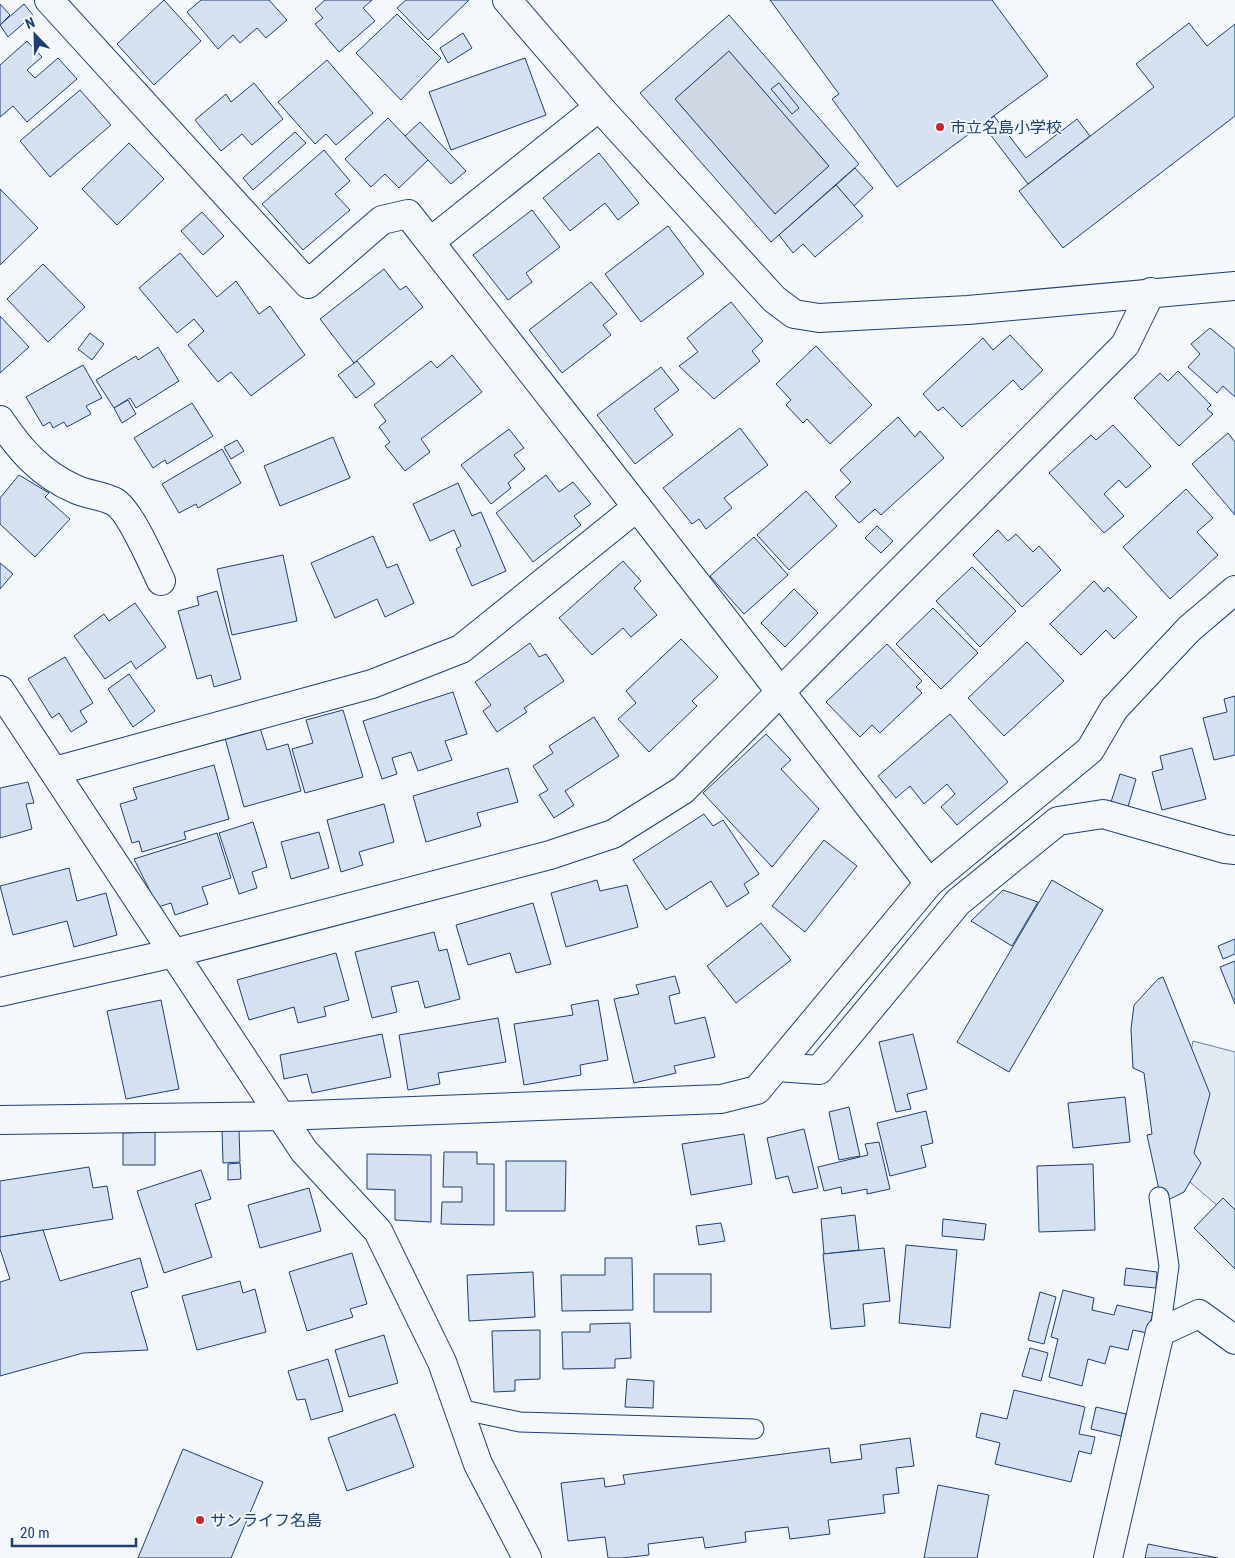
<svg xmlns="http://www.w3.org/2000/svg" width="1235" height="1558" viewBox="0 0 1235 1558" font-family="'Roboto Condensed','Noto Sans JP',sans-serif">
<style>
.green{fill:#e3e9f0;stroke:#687fa3}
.water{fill:#cfd7e4;stroke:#687fa3}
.building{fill:#d5e0f0;stroke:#1d3f73;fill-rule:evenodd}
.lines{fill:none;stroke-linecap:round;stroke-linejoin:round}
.lane-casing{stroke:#1d3f73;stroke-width:21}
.street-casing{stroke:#1d3f73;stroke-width:30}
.lane{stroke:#f4f7fb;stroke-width:19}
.street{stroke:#f4f7fb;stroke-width:28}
.poi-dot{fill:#c62828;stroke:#f4f7fb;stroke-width:2}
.labels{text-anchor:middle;stroke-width:4;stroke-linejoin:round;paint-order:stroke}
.poi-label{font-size:16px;fill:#1d3f73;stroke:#f4f7fb;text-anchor:start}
</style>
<rect width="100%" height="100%" fill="#f4f7fb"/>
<polygon class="green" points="1193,1041 1235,1052 1235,1221 1168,1163"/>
<polygon class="water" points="729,51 829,166 775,214 675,99"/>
<g class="building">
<polygon points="164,0 201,41 154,85 117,44"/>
<polygon points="201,0 269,0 287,20 266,38 257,28 240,43 233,35 218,49 187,12"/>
<polygon points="325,0 372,0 363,8 375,21 339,52 315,24 323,18 315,9"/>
<polygon points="406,0 469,0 428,40 397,8"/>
<polygon points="770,0 992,0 1048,76 897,187 832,99 839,94"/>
<polygon points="0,4 10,15 0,25"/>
<polygon points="24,4 33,15 8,37 0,25"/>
<polygon points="397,14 441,58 401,100 356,53"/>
<path d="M 729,15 L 859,164 L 771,242 L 640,93 ZM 729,51 L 829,166 L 775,214 L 675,99 Z"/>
<polygon points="1189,23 1207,46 1235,24 1235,116 1063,248 1019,191 1154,87 1136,64"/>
<polygon points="463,33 472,48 448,63 440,48"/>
<polygon points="27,41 42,57 27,70 35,78 58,58 77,79 27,122 13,106 0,117 0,65"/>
<polygon points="525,58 546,115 451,150 429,92"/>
<polygon points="327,60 373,113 336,145 326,134 315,144 278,102"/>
<polygon points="254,83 283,119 252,145 242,134 221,151 195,120 226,94 231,102"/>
<polygon points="779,83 799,108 792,114 771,89"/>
<polygon points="80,90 111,125 50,177 20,141"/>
<polygon points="994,116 1026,158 1077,119 1090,136 1028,184 983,125"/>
<polygon points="388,118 428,160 399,188 385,174 371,187 345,159"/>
<polygon points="420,122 466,171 451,184 405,136"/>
<polygon points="295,132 306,143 253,190 243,178"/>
<polygon points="129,143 164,179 117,225 82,189"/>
<polygon points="324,150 350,181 335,194 350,210 303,250 262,204"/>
<polygon points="599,153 639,203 618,220 605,203 570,231 543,198"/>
<polygon points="855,168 873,188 854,206 836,185"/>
<polygon points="836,185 863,216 815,257 803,244 793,253 779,235"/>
<polygon points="0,189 38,228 0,265"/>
<polygon points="532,210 560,247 526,273 532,282 508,300 473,255"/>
<polygon points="202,212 224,236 203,255 181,231"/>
<polygon points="668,226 704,274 641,322 605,274"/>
<polygon points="180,253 217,297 236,281 259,314 270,306 305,355 251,396 231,372 218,382 188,345 204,331 194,319 177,333 139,288"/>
<polygon points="43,264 85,307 48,342 7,299"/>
<polygon points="384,269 400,290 406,286 423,307 354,363 320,319"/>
<polygon points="591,282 617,314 603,325 611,335 562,373 529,330"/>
<polygon points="731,302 763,341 752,351 760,361 714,399 679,366 698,352 687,338"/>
<polygon points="0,316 29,347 0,373"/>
<polygon points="1210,328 1235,349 1235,397 1223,386 1217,393 1188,367 1200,354 1191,344"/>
<polygon points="90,333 104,344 92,360 78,349"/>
<polygon points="1010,335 1043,370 1022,390 1013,380 962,427 943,407 938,411 923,394 983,338 993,350"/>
<polygon points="816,346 872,405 830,444 807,419 803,423 786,405 791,400 776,384"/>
<polygon points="158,347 179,381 136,408 130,398 114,408 96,380 136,356 138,360"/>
<polygon points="452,355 482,392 421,439 430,452 405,471 385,446 390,442 379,427 386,421 374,405 431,361 437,368"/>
<polygon points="357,361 375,384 356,398 338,375"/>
<polygon points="83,365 102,398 86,406 91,414 67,427 64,422 53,428 50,422 43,426 26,397"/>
<polygon points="661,367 679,390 654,409 673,435 635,464 597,415"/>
<polygon points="1178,371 1211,405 1207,409 1213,414 1179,446 1134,398 1160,373 1168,381"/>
<polygon points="128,400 136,414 122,423 114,408"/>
<polygon points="192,403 213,436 167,464 165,460 153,468 134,438"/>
<polygon points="898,417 915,437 920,431 944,458 881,515 875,509 859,523 835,497 851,482 840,470"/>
<polygon points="1113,425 1151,466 1126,488 1119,480 1104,494 1124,516 1104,533 1049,473 1091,435 1096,440"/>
<polygon points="740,428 768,465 724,498 732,508 706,529 699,519 692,524 663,488"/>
<polygon points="509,429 524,448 514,455 525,469 508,483 511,488 491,504 461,465"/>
<polygon points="1228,433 1235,442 1235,515 1192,464"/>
<polygon points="333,437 350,478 280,506 264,466"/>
<polygon points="237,440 244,451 231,459 224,447"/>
<polygon points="222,449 241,483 198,508 196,504 179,513 162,484"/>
<polygon points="19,475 49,493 45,497 70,519 35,557 0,524 0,498"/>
<polygon points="546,475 559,492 573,482 591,504 574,516 581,525 533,562 496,513"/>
<polygon points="458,483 472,516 481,512 506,571 472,586 456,549 461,546 454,530 430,541 413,504"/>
<polygon points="1186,489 1213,518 1197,532 1218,555 1170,599 1123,547"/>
<polygon points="806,491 837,526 789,570 757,535"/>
<polygon points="877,526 893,541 881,553 865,538"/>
<polygon points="998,530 1008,541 1016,534 1033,552 1039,546 1061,570 1022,607 973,555"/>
<polygon points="373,536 387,568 397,564 414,603 385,617 377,599 335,618 311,563"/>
<polygon points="754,537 788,575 744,614 710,576"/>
<polygon points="283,555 297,621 232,635 217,569"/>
<polygon points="623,561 641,581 634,588 657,615 631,637 623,628 592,655 559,618"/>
<polygon points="0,563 13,574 0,589"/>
<polygon points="972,567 1016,611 980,647 936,601"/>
<polygon points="1094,581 1104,592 1108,587 1137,617 1114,639 1106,630 1081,655 1050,624"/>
<polygon points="794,589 818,613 785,647 761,623"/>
<polygon points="217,591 241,679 214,687 211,675 197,679 178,611 199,605 197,597"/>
<polygon points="135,603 166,647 136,669 131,661 105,679 74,636 104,614 109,621"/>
<polygon points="933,608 978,653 941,689 896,644"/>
<polygon points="681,639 718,677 692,701 697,706 649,752 618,719 636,703 626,691"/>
<polygon points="1027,642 1064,681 1004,736 968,698"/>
<polygon points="530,643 539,657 546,654 564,681 524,708 527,712 497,732 483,711 491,705 475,682"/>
<polygon points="887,644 922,681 916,687 922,693 880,733 872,725 860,737 826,702"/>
<polygon points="65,657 93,703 80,711 87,722 71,732 59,713 52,718 28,679"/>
<polygon points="129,674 155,711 133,727 108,689"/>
<polygon points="453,692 467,734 445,741 452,760 418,771 411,752 392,758 397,774 382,779 363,721"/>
<polygon points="1235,696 1235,755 1214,760 1203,718 1227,712 1224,699"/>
<polygon points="343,710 363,777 305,793 292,749 313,743 306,720"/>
<polygon points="950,714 1008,782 957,825 941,807 955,794 947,784 924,804 910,786 896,798 878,776"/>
<polygon points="594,717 619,756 565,791 574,805 554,818 539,795 548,790 533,766 553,753 549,746"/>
<polygon points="260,728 267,750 288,744 301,791 244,807 225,738"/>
<polygon points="766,734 791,760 781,769 819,809 772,867 703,793"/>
<polygon points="1192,748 1206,799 1162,810 1152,772 1163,769 1160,756"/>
<polygon points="214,765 229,819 184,832 186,839 142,852 139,841 132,843 120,804 137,799 133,788"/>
<polygon points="508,768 518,802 477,813 481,826 426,842 413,796"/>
<polygon points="1120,774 1136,779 1128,807 1111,802"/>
<polygon points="28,782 34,803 26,804 32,829 0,838 0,788"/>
<polygon points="384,804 394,842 359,852 363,865 341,872 327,820"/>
<polygon points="704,814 713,826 723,820 759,874 744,884 749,893 727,907 711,881 666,910 633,860"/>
<polygon points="253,822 267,867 252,872 257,888 239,894 219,833"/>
<polygon points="319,832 329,868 291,879 281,842"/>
<polygon points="217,833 231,878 202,887 208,904 175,915 171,903 158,907 134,859"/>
<polygon points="824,840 857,866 805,932 772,906"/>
<polygon points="69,868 77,901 106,893 117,935 74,947 67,921 13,935 0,886"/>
<polygon points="597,880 600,891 627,885 638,927 566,947 551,893"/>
<polygon points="1052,880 1103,910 1009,1072 957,1042"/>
<polygon points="1003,890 1038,902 1012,946 971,921"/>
<polygon points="533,903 551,964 516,973 510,953 468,965 456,925"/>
<polygon points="761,923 791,960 736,1003 707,966"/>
<polygon points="434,932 439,951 447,949 460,999 425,1008 418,981 391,987 397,1012 372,1018 355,952"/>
<polygon points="1235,939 1235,954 1223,959 1218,946"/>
<polygon points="336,953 349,1000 324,1007 326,1016 298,1023 294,1007 249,1020 237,980"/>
<polygon points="1235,961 1235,1004 1220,967"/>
<polygon points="675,976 680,993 669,996 675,1024 705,1017 715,1057 674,1066 676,1073 634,1083 614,999 639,994 636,985"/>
<polygon points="1163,977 1210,1094 1194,1153 1201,1163 1184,1192 1170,1199 1161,1199 1147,1135 1152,1134 1144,1073 1133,1068 1131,1029 1134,1005 1158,979"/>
<polygon points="161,1000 179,1089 126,1099 107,1011"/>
<polygon points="598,1000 608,1060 580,1065 581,1075 524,1085 514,1024 573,1015 571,1005"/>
<polygon points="498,1018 506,1062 438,1073 440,1084 408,1090 399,1035"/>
<polygon points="382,1034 391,1077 312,1093 307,1074 284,1079 280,1055"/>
<polygon points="913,1034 927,1089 907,1094 911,1109 896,1112 879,1042"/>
<polygon points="1125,1097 1130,1142 1073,1148 1068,1103"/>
<polygon points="849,1107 860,1156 839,1160 829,1112"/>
<polygon points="926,1111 933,1143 921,1146 926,1167 890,1176 877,1123"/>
<polygon points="222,1129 239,1129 240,1162 223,1163"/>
<polygon points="804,1129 818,1188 793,1193 788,1176 776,1179 767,1138"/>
<polygon points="155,1132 155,1165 123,1165 123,1133"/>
<polygon points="744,1134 752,1184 691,1195 682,1144"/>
<polygon points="879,1142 890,1189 867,1194 867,1189 842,1194 841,1187 824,1191 818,1167 868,1155 865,1144"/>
<polygon points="444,1152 477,1152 477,1164 494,1164 494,1225 441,1224 442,1202 462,1202 462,1187 443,1187"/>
<polygon points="367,1154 431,1155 431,1222 395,1220 395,1190 367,1189"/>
<polygon points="506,1161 566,1161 565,1211 506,1211"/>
<polygon points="240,1163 241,1179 228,1180 228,1164"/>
<polygon points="1093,1164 1095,1230 1039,1232 1037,1166"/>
<polygon points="89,1167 93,1188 107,1186 113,1219 0,1237 0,1181"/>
<polygon points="201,1170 211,1199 195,1204 212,1257 164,1273 137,1191"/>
<polygon points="309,1188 321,1231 260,1248 248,1205"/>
<polygon points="1223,1198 1235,1210 1235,1269 1194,1228"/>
<polygon points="855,1215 859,1250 824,1254 821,1219"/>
<polygon points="943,1219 986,1224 984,1240 942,1236"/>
<polygon points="721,1223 725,1241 699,1245 696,1226"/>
<polygon points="43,1230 60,1281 140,1258 148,1287 131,1292 148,1350 83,1353 0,1376 0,1282 10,1279 0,1249 0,1237"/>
<polygon points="906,1245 957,1250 950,1328 899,1323"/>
<polygon points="884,1248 890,1301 863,1304 865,1326 831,1329 823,1254"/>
<polygon points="352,1253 367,1304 350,1309 353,1317 307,1331 289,1272"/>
<polygon points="605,1258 632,1258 633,1310 562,1311 561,1275 605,1275"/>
<polygon points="1126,1268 1157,1272 1156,1288 1124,1285"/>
<polygon points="533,1272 535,1317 469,1321 467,1275"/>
<rect x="654" y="1274" width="57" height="38"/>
<polygon points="240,1281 243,1293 255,1289 266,1332 197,1350 182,1296"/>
<polygon points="1063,1290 1094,1298 1092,1310 1114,1315 1117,1305 1153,1313 1147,1333 1133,1330 1128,1350 1110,1346 1105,1364 1088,1359 1082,1386 1049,1377 1058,1339 1051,1337"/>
<polygon points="1040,1292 1056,1297 1044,1344 1028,1340"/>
<polygon points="630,1323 631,1358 615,1359 615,1368 563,1369 562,1332 590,1332 590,1324"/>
<polygon points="540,1330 540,1379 515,1380 515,1391 494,1392 492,1331"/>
<polygon points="384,1335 398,1383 349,1397 335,1350"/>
<polygon points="1030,1348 1048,1353 1041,1381 1022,1376"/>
<polygon points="328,1359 343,1411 311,1420 305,1399 297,1400 288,1371"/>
<polygon points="627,1379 654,1381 653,1408 625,1407"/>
<polygon points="1014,1390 1085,1407 1079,1434 1095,1437 1091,1454 1079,1451 1071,1482 995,1464 1000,1443 976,1437 981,1413 1007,1419"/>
<polygon points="1096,1407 1126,1414 1121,1436 1091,1429"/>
<polygon points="395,1414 414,1467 347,1491 328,1438"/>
<polygon points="910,1438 914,1466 896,1468 899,1493 883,1495 885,1513 828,1520 830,1534 790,1539 788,1527 745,1532 746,1542 705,1548 703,1537 648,1544 649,1555 622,1558 608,1558 605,1537 568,1541 561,1483 604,1478 605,1487 625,1484 623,1475 829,1448 831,1463 862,1459 860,1445"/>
<polygon points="183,1449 263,1482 231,1558 138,1558"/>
<polygon points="938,1485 989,1495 977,1558 924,1558"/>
<polygon points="1148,1544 1218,1558 1145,1558"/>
</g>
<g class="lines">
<g class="lane-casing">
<g id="lane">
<polyline points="1159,1197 1169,1266 1160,1332"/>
<polyline points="459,1409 520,1422 754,1429"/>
</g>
</g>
<g class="street-casing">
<g id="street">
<polyline points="49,0 308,284 382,220 408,214 637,507 461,649 372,684 55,771"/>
<polyline points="507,0 599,107 774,299 794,314 819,318 968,310 1235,286"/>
<polyline points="430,242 599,107"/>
<path d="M 0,420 C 20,450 41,474 75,489 C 87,495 103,495 115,502 C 130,511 153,564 161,581"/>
<polyline points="637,507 929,883"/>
<polyline points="0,690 304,1151 378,1231 442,1362 478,1464 527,1558"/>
<polyline points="0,992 174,953 550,855 613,834 683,790 1125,345 1151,292"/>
<polyline points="777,1067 819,1070 958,902 1058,821 1103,814 1225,849 1235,850"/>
<polyline points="0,1120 283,1116 721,1099 757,1090 929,883 1090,750 1114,709 1189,629 1235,590"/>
<polyline points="1108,1558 1160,1332 1199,1314 1235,1340"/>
</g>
</g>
<use href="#lane" class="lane"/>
<use href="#street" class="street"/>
</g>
<g class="poi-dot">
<circle cx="940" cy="127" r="5"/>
<circle cx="200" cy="1520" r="5"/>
</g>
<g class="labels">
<g class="poi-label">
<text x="950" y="133">市立名島小学校</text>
<text x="210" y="1526">サンライフ名島</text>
</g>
</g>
<g transform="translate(35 35) rotate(337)" stroke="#f4f7fb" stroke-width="4" paint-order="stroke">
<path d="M0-4L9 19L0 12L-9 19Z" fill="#1d3f73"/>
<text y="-8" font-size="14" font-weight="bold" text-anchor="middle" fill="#1d3f73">N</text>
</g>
<path d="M12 1538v8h124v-8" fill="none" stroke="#1d3f73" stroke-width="2.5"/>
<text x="20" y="1538" font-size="15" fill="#1d3f73" stroke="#f4f7fb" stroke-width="4" paint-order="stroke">20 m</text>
</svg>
